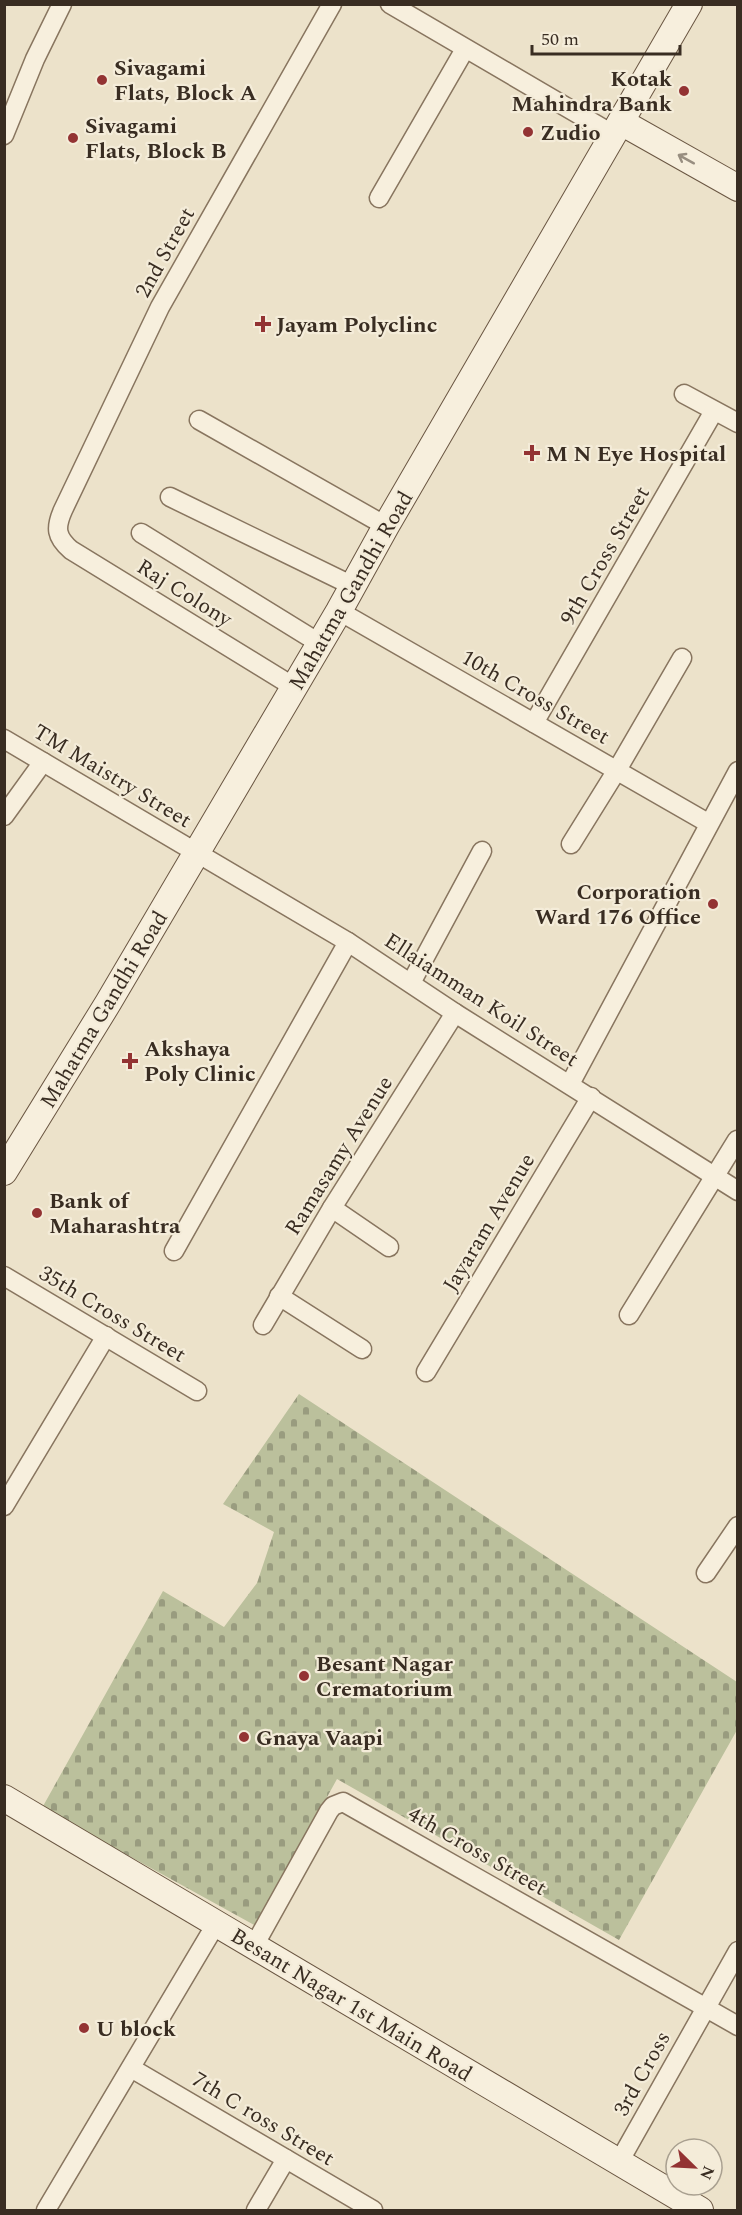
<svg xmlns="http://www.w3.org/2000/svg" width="742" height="2215" viewBox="0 0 742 2215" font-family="Spectral,serif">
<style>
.cemetery{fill:url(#cemetery-stones)}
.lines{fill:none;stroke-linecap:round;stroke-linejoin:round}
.street-casing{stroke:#88755f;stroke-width:21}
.secondary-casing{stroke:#6a5642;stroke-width:28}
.street{stroke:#f7efdd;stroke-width:18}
.secondary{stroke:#f7efdd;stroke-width:26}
.oneway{stroke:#988e80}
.poi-dot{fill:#933333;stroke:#f4ecd9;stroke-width:2}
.labels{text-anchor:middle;stroke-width:4.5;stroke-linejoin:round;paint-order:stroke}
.poi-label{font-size:22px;font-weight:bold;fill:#392d22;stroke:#f4ecd9;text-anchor:start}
.street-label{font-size:22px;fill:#392d22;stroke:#f4ecd9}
</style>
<defs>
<pattern id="cemetery-stones" width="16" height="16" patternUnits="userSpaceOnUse" patternTransform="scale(1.5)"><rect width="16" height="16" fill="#bbc09c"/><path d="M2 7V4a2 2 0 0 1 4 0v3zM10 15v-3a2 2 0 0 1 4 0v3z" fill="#999c7f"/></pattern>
</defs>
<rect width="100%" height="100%" fill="#ece2ca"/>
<polygon class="cemetery" points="299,1394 737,1682 737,1730 619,1940 337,1779 256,1926 42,1808 163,1591 224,1627 257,1583 274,1532 223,1504"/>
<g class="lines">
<g class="street-casing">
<g id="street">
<polyline points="390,4 614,135"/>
<polyline points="4,135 35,59 62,4"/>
<polyline points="379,198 465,49"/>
<polyline points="684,394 738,423"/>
<polyline points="199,420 386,526"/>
<polyline points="170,497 353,586"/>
<polyline points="141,533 319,643"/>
<polyline points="339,611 708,823"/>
<path d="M 294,687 L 71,550 C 56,537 55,528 63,510 L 160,307 L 332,4"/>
<polyline points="534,723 714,411"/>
<polyline points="4,739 348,942 455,1013 738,1191"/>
<polyline points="4,816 43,762"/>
<polyline points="571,844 617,770 682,658"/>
<polyline points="411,983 482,851"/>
<polyline points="570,1084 738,771"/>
<polyline points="332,1208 389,1247"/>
<polyline points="174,1251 348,942"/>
<polyline points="4,1276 197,1391"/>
<polyline points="279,1296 362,1349"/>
<polyline points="629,1315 737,1140"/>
<polyline points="263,1325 332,1208 455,1013"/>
<polyline points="426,1372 591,1097"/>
<polyline points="4,1506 106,1336"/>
<polyline points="706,1573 738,1526"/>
<polyline points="254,1946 329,1811 333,1806 343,1802 738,2026"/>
<polyline points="131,2068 373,2210"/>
<polyline points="619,2162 738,1951"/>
<polyline points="46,2210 216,1924"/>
<polyline points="256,2210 286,2159"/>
</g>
</g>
<g class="secondary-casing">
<g id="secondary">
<polyline points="621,122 738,188"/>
<polyline points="4,1172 108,1003 339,611 386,526 689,4"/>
<polyline points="4,1798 700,2210"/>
</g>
</g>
<use href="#street" class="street"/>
<use href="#secondary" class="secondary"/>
</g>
<defs><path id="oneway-shaft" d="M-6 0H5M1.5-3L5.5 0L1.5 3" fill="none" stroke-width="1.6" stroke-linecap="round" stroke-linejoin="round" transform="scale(1.5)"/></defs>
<use class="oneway" href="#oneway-shaft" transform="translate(686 159) rotate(-151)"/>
<g class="poi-dot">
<circle cx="102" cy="80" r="6"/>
<circle cx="684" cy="91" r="6"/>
<circle cx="528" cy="132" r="6"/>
<circle cx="73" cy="138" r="6"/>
<path d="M260 315h6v6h6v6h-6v6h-6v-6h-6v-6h6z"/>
<path d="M529 444h6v6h6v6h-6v6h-6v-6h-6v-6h6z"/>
<circle cx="713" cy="904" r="6"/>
<path d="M127 1052h6v6h6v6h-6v6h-6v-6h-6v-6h6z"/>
<circle cx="37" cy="1213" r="6"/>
<circle cx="304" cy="1676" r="6"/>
<circle cx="244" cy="1737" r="6"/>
<circle cx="84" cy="2028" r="6"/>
</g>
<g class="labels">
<g class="poi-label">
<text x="114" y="75">Sivagami<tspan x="114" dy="25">Flats, Block A</tspan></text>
<text x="672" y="86" text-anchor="end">Kotak<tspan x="672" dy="25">Mahindra Bank</tspan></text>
<text x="85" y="133">Sivagami<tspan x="85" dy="25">Flats, Block B</tspan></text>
<text x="540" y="140">Zudio</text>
<text x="276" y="332">Jayam Polyclinc</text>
<text x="546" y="461">M N Eye Hospital</text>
<text x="701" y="899" text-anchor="end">Corporation<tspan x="701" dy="25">Ward 176 Office</tspan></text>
<text x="144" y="1056">Akshaya<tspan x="144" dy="25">Poly Clinic</tspan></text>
<text x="49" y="1208">Bank of<tspan x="49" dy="25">Maharashtra</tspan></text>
<text x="316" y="1671">Besant Nagar<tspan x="316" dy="25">Crematorium</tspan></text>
<text x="256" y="1745">Gnaya Vaapi</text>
<text x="96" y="2036">U block</text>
</g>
<g class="street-label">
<text transform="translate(164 252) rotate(-61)" y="8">2nd Street</text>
<text transform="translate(604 555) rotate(-60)" y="8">9th Cross Street</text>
<text transform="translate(350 590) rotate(-60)" y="8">Mahatma Gandhi Road</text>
<text transform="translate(185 592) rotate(32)" y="8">Raj Colony</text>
<text transform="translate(536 696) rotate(30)" y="8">10th Cross Street</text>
<text transform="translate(113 775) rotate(31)" y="8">TM Maistry Street</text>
<text transform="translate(482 999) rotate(33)" y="8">Ellaiamman Koil Street</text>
<text transform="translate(103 1009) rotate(-59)" y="8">Mahatma Gandhi Road</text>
<text transform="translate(338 1155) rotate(-58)" y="8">Ramasamy Avenue</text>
<text transform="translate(488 1222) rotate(-59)" y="8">Jayaram Avenue</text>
<text transform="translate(113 1313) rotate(31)" y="8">35th Cross Street</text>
<text transform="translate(478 1850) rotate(30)" y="8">4th Cross Street</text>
<text transform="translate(352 2004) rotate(31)" y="8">Besant Nagar 1st Main Road</text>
<text transform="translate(641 2073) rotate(-61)" y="8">3rd Cross</text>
<text transform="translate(264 2118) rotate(31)" y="8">7th C ross Street</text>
</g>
</g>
<rect width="742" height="2215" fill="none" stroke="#392d22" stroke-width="12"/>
<g transform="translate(694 2167) rotate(114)"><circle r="28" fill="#f4ecd9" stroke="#a9a090" stroke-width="1.5"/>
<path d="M0-4.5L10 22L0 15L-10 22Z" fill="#933333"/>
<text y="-9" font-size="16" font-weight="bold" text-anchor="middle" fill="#392d22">N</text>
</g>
<path d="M532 45v9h148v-9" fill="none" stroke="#392d22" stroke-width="3"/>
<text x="541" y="45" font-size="18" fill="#392d22" stroke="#f4ecd9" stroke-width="4.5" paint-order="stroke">50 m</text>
</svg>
